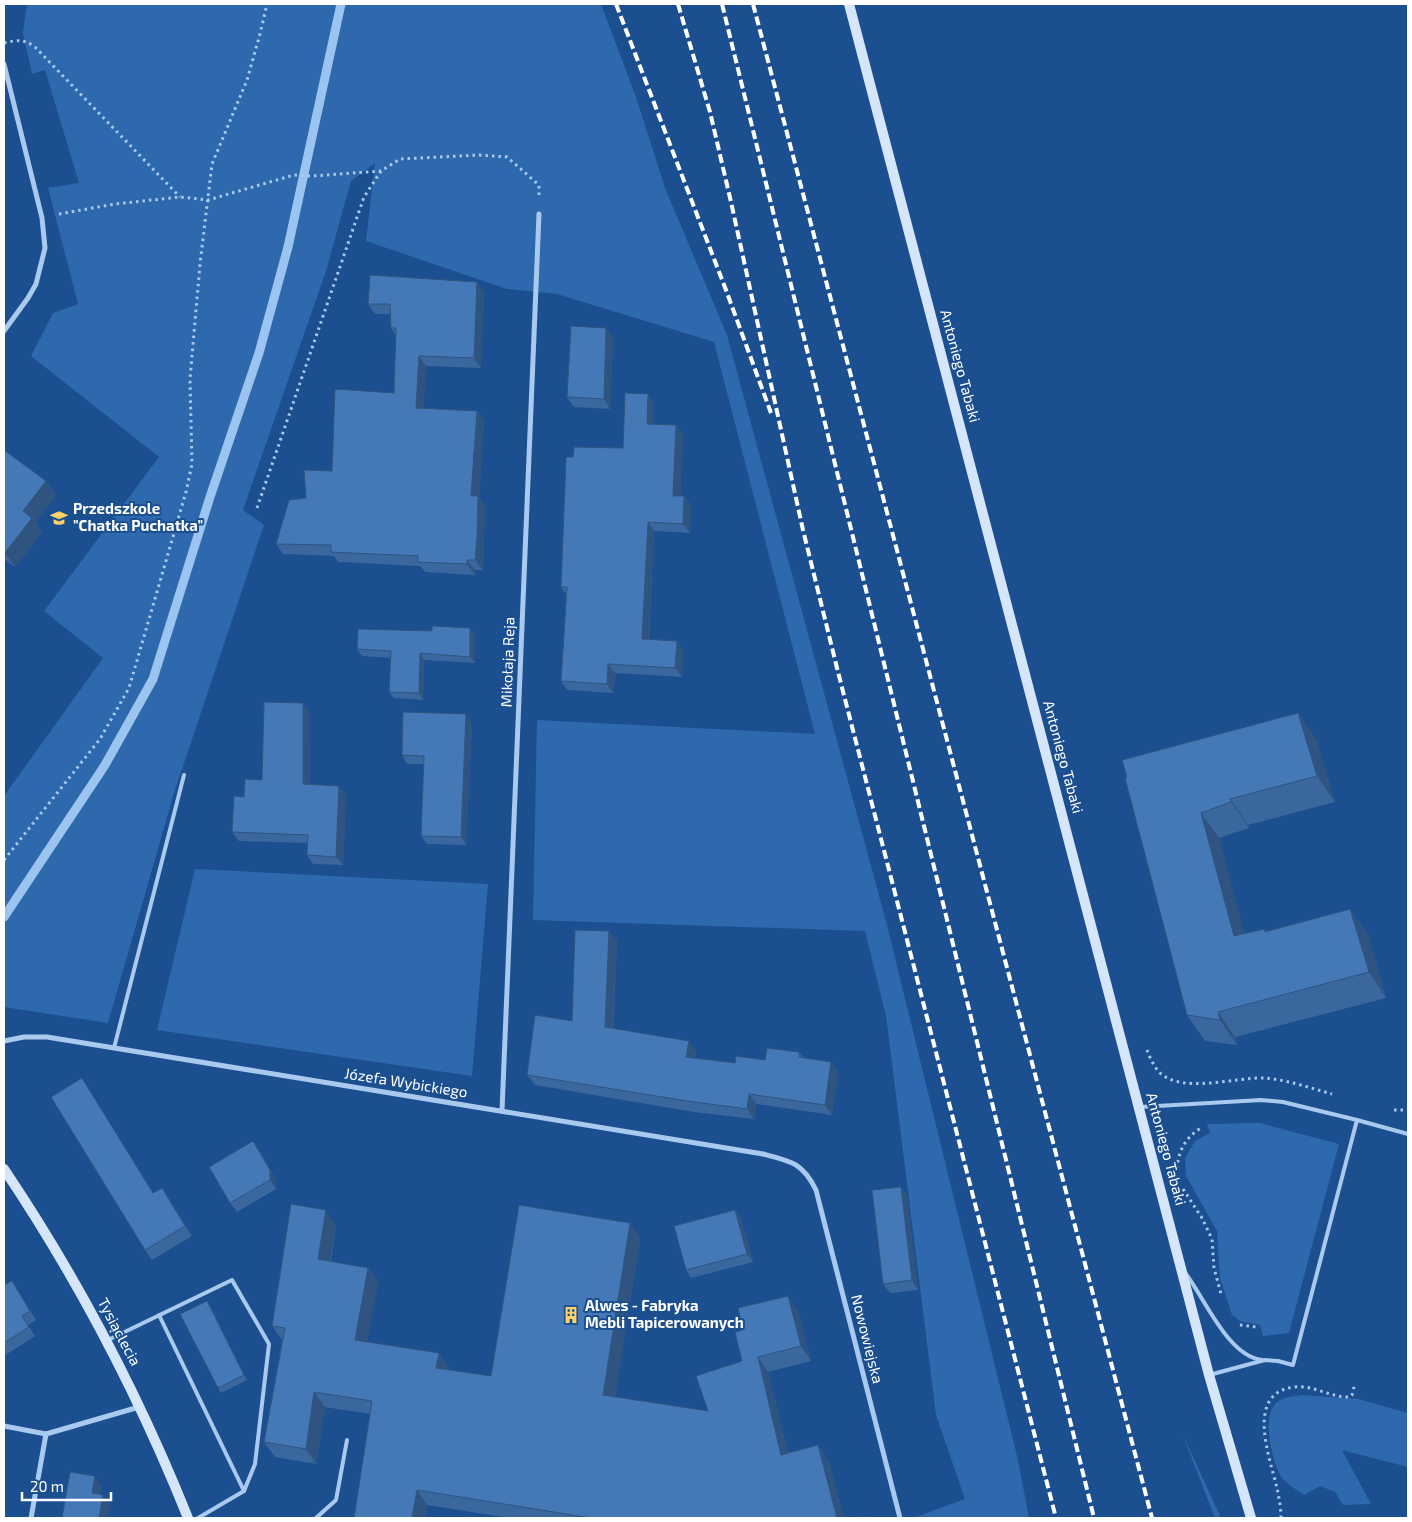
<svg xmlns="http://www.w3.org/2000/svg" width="1412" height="1522" viewBox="0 0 1412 1522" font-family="'Exo 2',sans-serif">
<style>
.green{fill:#2e69ad}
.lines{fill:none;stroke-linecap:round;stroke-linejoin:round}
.stream{stroke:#9cc4f0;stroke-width:9}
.path{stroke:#a9c9ee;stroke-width:3;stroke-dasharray:2.5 4;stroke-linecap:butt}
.lane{stroke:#a9c9ee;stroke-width:4}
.street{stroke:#a9c9ee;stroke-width:5}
.secondary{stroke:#d6e6fa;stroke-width:10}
.rail{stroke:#fff;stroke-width:4;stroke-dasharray:9 4;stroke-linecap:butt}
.wall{fill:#3a679d}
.shaded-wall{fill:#305480}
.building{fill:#4478b7;stroke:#305480}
.labels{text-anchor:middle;stroke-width:4;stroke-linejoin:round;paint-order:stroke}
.street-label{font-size:15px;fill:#fff;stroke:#1b4f8f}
.poi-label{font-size:15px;font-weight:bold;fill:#fff;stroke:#1b4f8f;text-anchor:start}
</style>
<rect width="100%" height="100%" fill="#1b4f8f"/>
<g class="green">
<polygon points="27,4 601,4 636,97 665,188 727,335 887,925 1018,1460 1029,1518 916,1518 916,1517 965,1499 936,1415 886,1016 865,931 533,920 537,720 815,734 714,342 557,294 507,289 366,241 375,163 351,181 326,271 243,510 264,525 174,793 108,1023 4,1007 4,796 103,658 44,611 159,457 31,356 53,313 78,304 48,188 79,183 45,70 32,74 23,33"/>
<polygon points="195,869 488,884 472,1076 157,1030"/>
<polygon points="1260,1123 1339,1144 1289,1333 1263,1336 1260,1325 1240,1321 1232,1315 1220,1278 1217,1231 1186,1176 1185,1158 1195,1141 1210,1133 1207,1124"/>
<path d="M 1302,1395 L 1358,1399 L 1408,1413 L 1408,1467 L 1342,1450 L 1371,1504 L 1343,1505 L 1335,1492 L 1320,1486 L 1304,1495 C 1297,1490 1287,1484 1282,1478 C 1272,1462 1261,1417 1276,1403 C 1283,1397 1293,1396 1302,1395 Z"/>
<polygon points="1182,1433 1221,1518 1215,1518"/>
</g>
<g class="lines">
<polyline class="stream" points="4,917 105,765 153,679 210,497 259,353 288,247 341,4"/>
<g class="path">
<path d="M 4,43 C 16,40 23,39 34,46 L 180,197"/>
<polyline points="59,214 115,204 180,197 208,200 294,175 312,176 381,171"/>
<polyline points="257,508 364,197 381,171 400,159 479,155 507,157 539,185 539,198"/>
<polyline points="4,860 100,739 129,688 186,492 192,464 190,379 200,264 212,164 247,80 260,34 267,4"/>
<path d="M 1147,1050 C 1150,1058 1154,1067 1160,1073 C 1183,1094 1236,1077 1265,1078 C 1288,1080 1310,1088 1332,1094"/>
<polyline points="1394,1110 1408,1110"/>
<path d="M 1177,1169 C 1178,1151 1186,1137 1201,1128"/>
<polyline points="1183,1189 1202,1218 1212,1239 1214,1268 1221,1294"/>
<polyline points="1240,1325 1256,1327"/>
<path d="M 1281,1518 C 1281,1508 1279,1498 1277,1488 C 1270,1458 1244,1392 1295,1387 C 1313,1385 1330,1397 1348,1397 L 1352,1395 L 1355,1383"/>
</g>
<g class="lane">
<polyline points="114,1048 184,775"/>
<polyline points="1140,1107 1261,1100 1283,1102 1357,1120"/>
<path d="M 1186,1274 C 1205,1299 1228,1356 1262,1360"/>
<polyline points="159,1315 244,1491"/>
<polyline points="108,1340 232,1280 269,1344 255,1464 244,1491 198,1518"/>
<polyline points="1209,1375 1265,1360 1278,1361 1293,1365 1357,1120 1408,1134"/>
<polyline points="316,1518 336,1500 347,1440"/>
</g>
<g class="street">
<polyline points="4,64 42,218 45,248 36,284 28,298 4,331"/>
<path d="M 4,1041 L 24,1037 L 47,1037 L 763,1154 C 791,1161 803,1163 816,1190 L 900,1518"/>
<polyline points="502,1111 539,214"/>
<polyline points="4,1426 46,1434 139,1407"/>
<polyline points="31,1518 46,1434"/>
</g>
<g class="secondary">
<polyline points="849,4 1209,1375 1251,1518"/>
<path d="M 4,1169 C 78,1279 139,1396 188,1518"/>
</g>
<g class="rail">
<polyline points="616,4 726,290 771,413"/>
<polyline points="678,4 710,112 731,202 803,530 838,672 1056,1518"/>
<polyline points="722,4 1094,1518"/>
<polyline points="753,4 1152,1518"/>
</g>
</g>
<g class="wall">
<polygon points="484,292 481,368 426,366 423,408 477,411 484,421 479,497 485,506 483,570 475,570 475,575 425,572 420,566 338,562 334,556 283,554 276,544 306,498 332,471 394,393 396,336 391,328 390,314 375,314 368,304"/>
<polygon points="613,337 610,409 574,407 567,397"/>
<polygon points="654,403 654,424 683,434 680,496 684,496 691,505 690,533 654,531 649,639 677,641 683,650 682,677 615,673 613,693 567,690 561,681 566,594 561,587 573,457 623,448"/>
<polygon points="4,450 46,481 56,495 35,522 42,532 15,567 4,559"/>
<polygon points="475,635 475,663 424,660 423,700 394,698 389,692 391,658 362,656 357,649"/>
<polygon points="303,703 309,712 310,784 346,794 343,865 313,864 307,855 307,843 239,841 232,832 244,797 262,780"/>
<polygon points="1298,713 1316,739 1335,802 1248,825 1249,828 1219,838 1244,934 1264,929 1266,931 1350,909 1368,935 1386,998 1235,1037 1237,1045 1205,1041 1187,1015 1125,778"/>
<polygon points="472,723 466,845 427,844 421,836 424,764 407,764 402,755"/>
<polygon points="609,931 617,941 613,1028 696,1051 695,1058 735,1063 765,1060 799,1052 803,1058 831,1062 838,1072 832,1115 756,1104 754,1119 694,1112 535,1085 527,1075 572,1021"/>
<polygon points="82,1078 88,1088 153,1193 168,1197 192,1236 152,1260 145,1250"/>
<polygon points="260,1151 276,1180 276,1189 237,1212 230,1203"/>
<polygon points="901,1187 907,1196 918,1290 890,1293 883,1284"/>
<polygon points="735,1210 741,1218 753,1262 691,1278 686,1270"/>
<polygon points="630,1223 640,1238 615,1397 708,1411 742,1361 743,1330 798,1310 811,1361 768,1372 788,1453 818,1445 828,1460 844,1518 510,1518 427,1505 425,1518 370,1414 325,1407 316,1464 275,1457 264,1442 282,1340 272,1326 336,1225 331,1261 368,1268 378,1282 367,1342 449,1368 449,1370 491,1376"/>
<polygon points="4,1284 5,1285 18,1290 36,1320 28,1325 35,1336 4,1356"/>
<polygon points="210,1305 247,1380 221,1393 218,1388"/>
</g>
<g class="shaded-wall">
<polygon points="477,282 484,292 481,368 474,358"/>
<polygon points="606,328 613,337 610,409 604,399"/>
<polygon points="419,356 426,366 423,418 416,408"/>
<polygon points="648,394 654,403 654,433 647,424"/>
<polygon points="477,411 484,421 479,497 485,506 483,570 475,560 471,496"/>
<polygon points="676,425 683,434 680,505 673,496"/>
<polygon points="46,481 56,495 35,522 42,532 15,567 5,553 23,511"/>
<polygon points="684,496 691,505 690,533 683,524"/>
<polygon points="648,522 654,531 648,648 642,639"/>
<polygon points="467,560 475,570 475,575 467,564"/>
<polygon points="470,628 475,635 475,663 470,657"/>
<polygon points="677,641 683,650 682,677 675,668"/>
<polygon points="420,653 424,660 423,700 419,693"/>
<polygon points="608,664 615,673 613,693 607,684"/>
<polygon points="303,703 309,712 310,793 303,784"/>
<polygon points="1298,713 1316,739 1335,802 1317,776"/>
<polygon points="466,714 472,723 466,845 461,837"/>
<polygon points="339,786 346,794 343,865 336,857"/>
<polygon points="1230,799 1248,825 1249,828 1231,802"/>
<polygon points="1201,813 1219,838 1252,962 1234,936"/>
<polygon points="1350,909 1368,935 1386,998 1369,972"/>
<polygon points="609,931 617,941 612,1037 605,1027"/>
<polygon points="1218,1012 1235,1037 1237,1045 1220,1020"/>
<polygon points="689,1041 696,1051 694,1067 686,1057"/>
<polygon points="831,1062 838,1072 832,1115 825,1105"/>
<polygon points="82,1078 88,1088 159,1203 153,1193"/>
<polygon points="749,1094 756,1104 754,1119 747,1109"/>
<polygon points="253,1141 260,1151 276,1180 276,1189 270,1180"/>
<polygon points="901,1187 907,1196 918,1290 912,1280"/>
<polygon points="162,1188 168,1197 192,1236 185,1226"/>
<polygon points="326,1210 336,1225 328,1273 318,1259"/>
<polygon points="735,1210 741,1218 753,1262 747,1254"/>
<polygon points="630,1223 640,1238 613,1409 603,1395"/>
<polygon points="368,1268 378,1282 365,1354 355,1340"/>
<polygon points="12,1281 18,1290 36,1320 30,1311"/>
<polygon points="788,1296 798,1310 811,1361 801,1346"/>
<polygon points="207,1301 210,1305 247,1380 244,1375"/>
<polygon points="439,1353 449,1368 446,1383 436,1368"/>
<polygon points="758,1357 768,1372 792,1470 781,1455"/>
<polygon points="314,1392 325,1407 316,1464 306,1449"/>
<polygon points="818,1445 828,1460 844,1518 837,1518"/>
<polygon points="95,1476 101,1486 99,1502 92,1493"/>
<polygon points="417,1490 427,1505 425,1518 412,1518"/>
<polygon points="103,1495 110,1504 107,1518 99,1518"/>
</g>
<g class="building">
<polygon points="370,275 477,282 474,358 419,356 416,408 477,411 471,496 478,496 477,538 475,560 467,560 467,564 418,562 418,556 331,552 331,545 276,544 289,500 306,498 304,470 332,471 335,389 394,393 396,328 391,328 390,304 368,304"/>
<polygon points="571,326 606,328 604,399 567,397"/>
<polygon points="625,393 648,394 647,424 676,425 673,496 684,496 683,524 648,522 642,639 677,641 675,668 608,664 607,684 561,681 567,587 561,587 566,457 573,457 574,447 623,448"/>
<polygon points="4,450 46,481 23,511 32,518 5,553 4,552"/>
<polygon points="432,626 470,628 470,657 420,653 419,693 389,692 391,651 357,649 358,629 432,631"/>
<polygon points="264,702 303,703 303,784 339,786 336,857 307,855 308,835 232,832 234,796 244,797 245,779 262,780"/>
<polygon points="403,712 466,714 461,837 421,836 424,756 402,755"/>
<polygon points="1298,713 1317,776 1230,799 1231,802 1201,813 1234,936 1264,929 1265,932 1350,909 1369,972 1218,1012 1220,1020 1187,1015 1125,778 1127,778 1122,760"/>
<polygon points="575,930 609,931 605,1027 689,1041 686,1057 735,1063 736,1056 765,1060 767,1048 799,1052 799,1057 831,1062 825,1105 749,1094 747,1109 687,1101 527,1075 535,1015 572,1021"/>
<polygon points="82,1078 153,1193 162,1188 185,1226 145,1250 51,1097"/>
<polygon points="253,1141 270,1170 270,1180 230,1203 209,1167"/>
<polygon points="901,1187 912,1280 883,1284 872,1190"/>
<polygon points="291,1204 326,1210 318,1259 368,1268 355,1340 439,1353 436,1368 491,1376 519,1205 630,1223 603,1395 708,1411 696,1376 742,1361 735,1332 743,1330 738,1308 788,1296 801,1346 758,1357 781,1455 818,1445 837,1518 591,1518 417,1490 412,1518 354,1518 372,1401 314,1392 306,1449 264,1442 285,1328 272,1326"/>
<polygon points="735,1210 747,1254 686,1270 674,1226"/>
<polygon points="12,1281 30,1311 22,1316 29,1327 4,1343 4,1285"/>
<polygon points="207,1301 244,1375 218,1388 180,1314"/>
<polygon points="70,1472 95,1476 92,1493 103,1495 99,1518 62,1518"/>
<polygon points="868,1516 868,1518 858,1518"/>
</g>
<defs>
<g id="school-bare" transform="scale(1.35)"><path d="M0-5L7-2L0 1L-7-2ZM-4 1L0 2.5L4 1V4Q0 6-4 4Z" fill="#ffd166" stroke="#1b4f8f" stroke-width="2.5" paint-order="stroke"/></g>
<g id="building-bare" transform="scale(1.35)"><path d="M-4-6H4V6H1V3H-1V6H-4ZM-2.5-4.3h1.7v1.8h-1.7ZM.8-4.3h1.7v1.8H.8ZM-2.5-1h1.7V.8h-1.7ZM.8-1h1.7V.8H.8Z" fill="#ffd166" stroke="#1b4f8f" stroke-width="2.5" paint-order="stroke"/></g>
</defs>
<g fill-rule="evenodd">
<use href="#school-bare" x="59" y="518"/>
<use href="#building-bare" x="571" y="1315"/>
</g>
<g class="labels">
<g class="street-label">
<text transform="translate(960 366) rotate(75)" y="5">Antoniego Tabaki</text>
<text transform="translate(508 662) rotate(-88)" y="5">Mikołaja Reja</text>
<text transform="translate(1063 757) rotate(75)" y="5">Antoniego Tabaki</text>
<text transform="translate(406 1083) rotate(9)" y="5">Józefa Wybickiego</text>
<text transform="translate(1166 1149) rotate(75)" y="5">Antoniego Tabaki</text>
<text transform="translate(119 1332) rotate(62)" y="5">Tysiąclecia</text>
<text transform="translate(867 1339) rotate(76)" y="5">Nowowiejska</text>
</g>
<g class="poi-label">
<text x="73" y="514">Przedszkole<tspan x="73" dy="17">"Chatka Puchatka"</tspan></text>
<text x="585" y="1311">Alwes - Fabryka<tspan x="585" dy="17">Mebli Tapicerowanych</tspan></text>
</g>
</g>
<rect width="1412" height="1522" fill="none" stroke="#ffffff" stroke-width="10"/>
<path d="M22 1492v8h89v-8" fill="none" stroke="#ffffff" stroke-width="2.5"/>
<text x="30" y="1492" font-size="15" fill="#ffffff" stroke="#1b4f8f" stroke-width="4" paint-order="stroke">20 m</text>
</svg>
